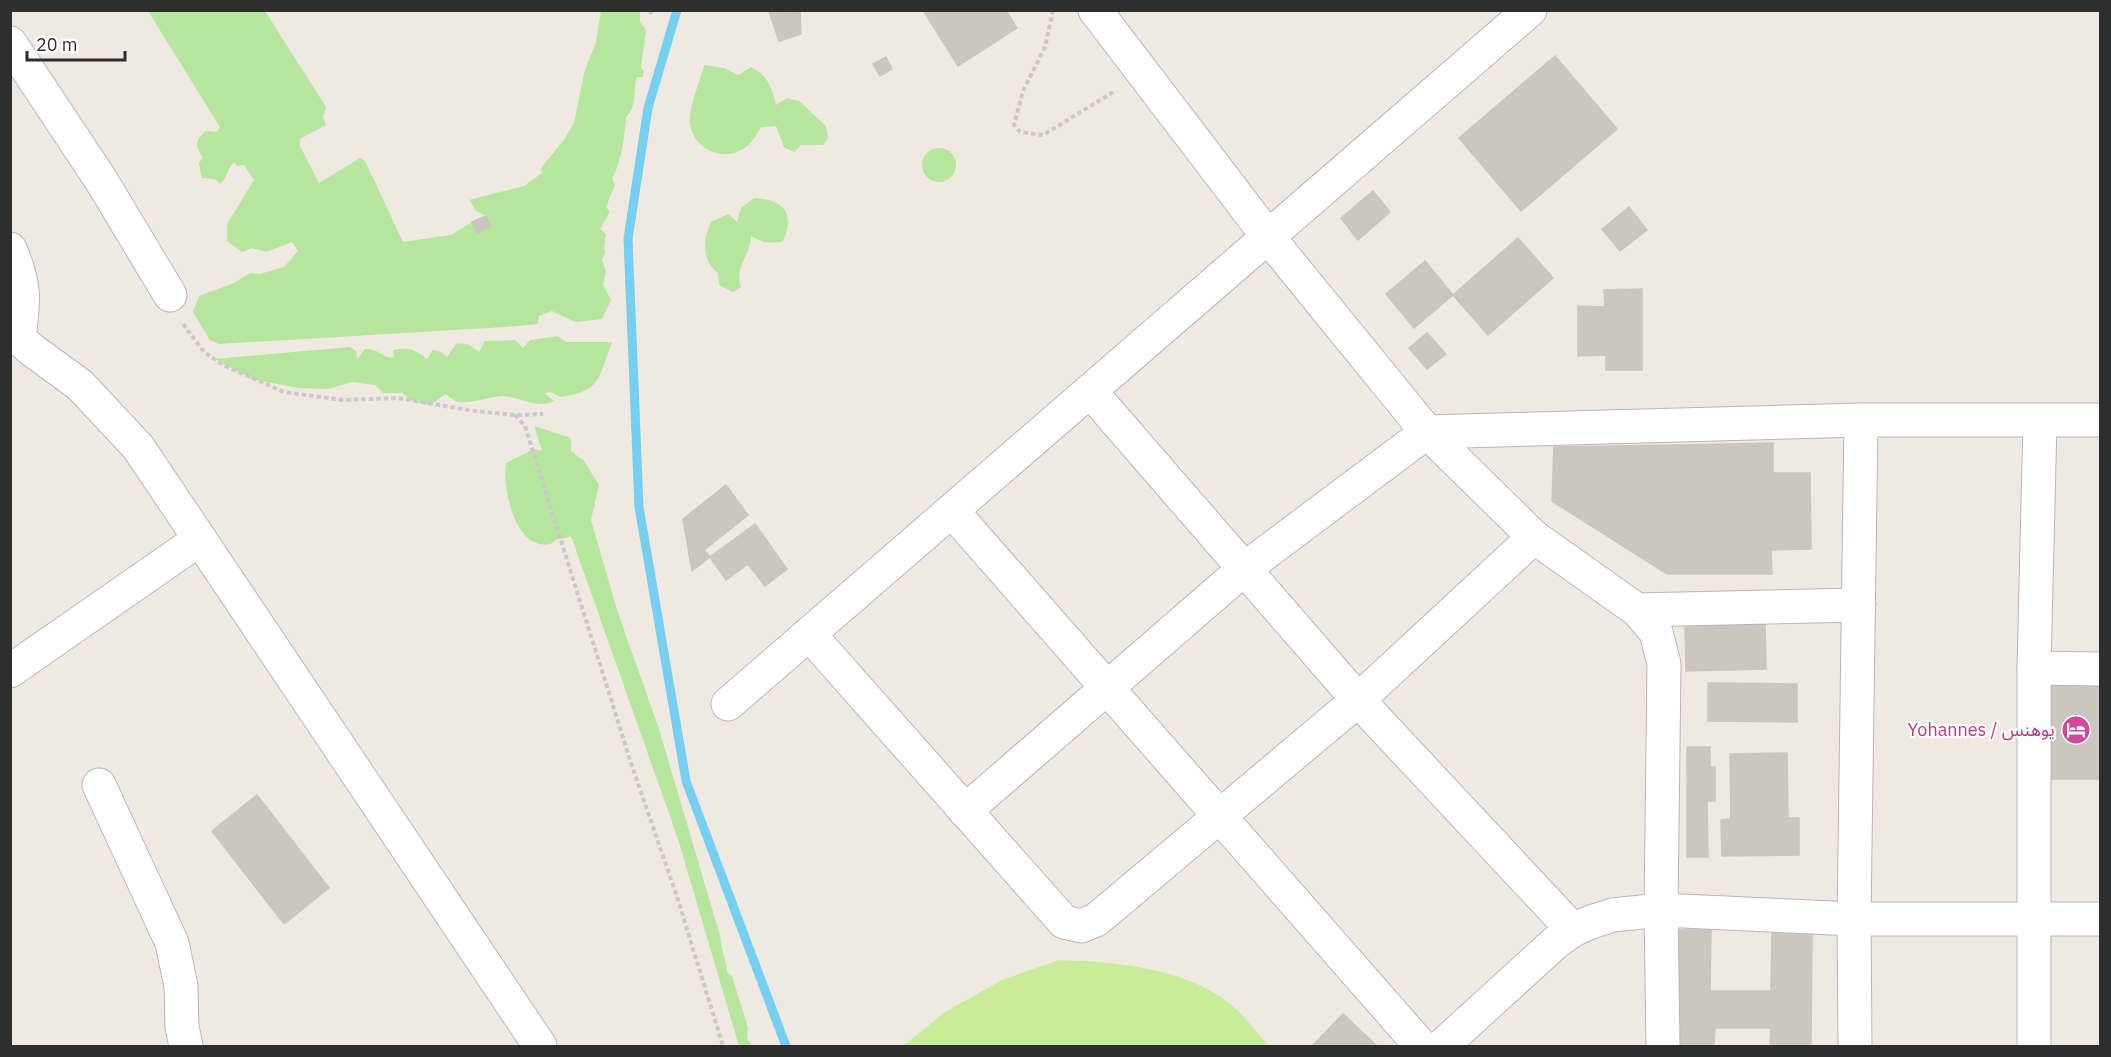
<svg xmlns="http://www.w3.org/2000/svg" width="2111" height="1057" viewBox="0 0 2111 1057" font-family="'IBM Plex Sans','Noto Sans Arabic',sans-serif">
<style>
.green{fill:#b6e59e}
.pitch{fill:#c9ec9a}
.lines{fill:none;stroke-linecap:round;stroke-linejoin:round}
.stream{stroke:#75cff0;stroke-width:9}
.building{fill:#cbc7bf;stroke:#cbc5ba;stroke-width:1.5}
.minor-casing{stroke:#b4b7c1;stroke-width:35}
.path{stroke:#c9c9c9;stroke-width:4;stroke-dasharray:4.5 3;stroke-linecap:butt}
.minor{stroke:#fff;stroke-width:33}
.labels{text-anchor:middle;stroke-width:4.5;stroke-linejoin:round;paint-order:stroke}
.hotel-label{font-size:18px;fill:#b23c85;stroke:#fff;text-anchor:end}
</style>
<rect width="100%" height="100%" fill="#efe9e1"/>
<g class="green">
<path d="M 148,11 L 265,11 L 326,107 L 323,117 L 326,125 L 300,139 L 300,146 L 319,183 L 360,158 L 365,161 L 403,242 L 451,235 L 472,222 L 477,233 L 491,226 L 486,216 L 476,211 L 469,200 L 524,186 L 542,173 L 541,168 L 564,140 L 574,123 L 584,73 L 596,42 L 601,11 L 640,11 L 640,22 L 646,30 L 641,68 L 644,71 L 643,77 L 637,77 C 633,90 637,108 626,117 C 625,134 621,165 612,178 L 615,185 L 606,207 L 610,212 L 600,229 L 606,234 L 604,248 L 605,254 L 602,259 L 606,272 L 603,285 L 611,300 L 602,319 L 575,322 L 552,311 L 539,316 L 538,324 L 505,327 L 219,344 L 210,340 L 193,312 L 199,296 L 234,283 L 250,273 L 260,274 L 284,267 L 298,251 L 292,242 L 266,252 L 252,248 L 242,252 L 227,241 L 227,224 L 254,180 L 244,165 L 237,166 L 234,162 C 227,168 228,177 220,184 L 215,179 L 202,178 L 199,163 L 203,157 C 195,148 195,139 206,131 L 217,132 L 220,127 Z"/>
<path d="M 704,65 L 724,68 L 738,75 L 751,67 C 767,74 772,88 776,105 L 787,98 L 799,101 L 826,126 L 828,138 L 823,145 L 801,145 L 794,152 L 784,147 L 776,126 L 761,127 C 756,136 752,143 743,149 C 721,163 690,147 690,120 C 690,103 700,82 704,65 Z"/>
<circle cx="939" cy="165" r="17"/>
<path d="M 754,198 C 783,199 796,213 783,241 C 770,244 763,243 751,236 C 750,256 734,267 741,287 L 733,292 L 719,285 L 718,273 C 701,260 703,240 711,222 L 728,214 L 737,222 L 741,208 Z"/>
<path d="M 558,336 L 566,342 L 612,342 C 598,378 602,391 560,397 L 551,392 L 544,393 L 554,401 C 536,409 523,398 504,396 C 489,396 474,404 458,402 C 453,401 450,397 446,394 L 430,405 L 412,401 L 402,393 L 383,393 L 375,385 L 351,382 L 329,389 L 298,388 L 252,379 L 215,359 L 350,347 L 356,351 L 357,359 L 365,349 C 377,348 382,357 394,358 L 393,350 C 409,347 414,349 427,359 L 433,350 L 441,352 L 447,357 L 456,344 C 466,342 471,345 479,352 L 485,341 L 515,340 L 523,348 L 530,340 Z"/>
<path d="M 534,426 L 571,438 L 571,451 L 584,461 L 599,485 L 591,520 L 617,610 L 659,729 L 721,939 C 721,950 726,959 727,972 L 732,976 L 748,1028 L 747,1039 L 752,1046 L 739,1046 L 678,839 L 571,536 C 566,539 564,538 558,539 C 555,540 553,543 550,544 C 514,551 502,486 506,463 L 534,449 L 542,451 Z"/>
</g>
<path class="pitch" d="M 1059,960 C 1116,962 1181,967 1228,1002 C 1243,1014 1256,1032 1269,1046 L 903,1046 L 945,1012 L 1002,980 Z"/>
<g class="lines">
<polyline class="stream" points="677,10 648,108 628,239 639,507 686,781 786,1046"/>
</g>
<g class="building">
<polygon points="769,10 800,10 800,12 772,20"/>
<polygon points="923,10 1006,10 1017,28 958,66"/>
<polygon points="800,12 801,34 779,41 772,20"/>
<polygon points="1555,56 1617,129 1521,211 1459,138"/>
<polygon points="886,57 892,69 880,76 873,64"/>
<polygon points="1373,191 1390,212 1358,240 1341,218"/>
<polygon points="1629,207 1647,230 1620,251 1602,229"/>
<polygon points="486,216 491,226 477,233 472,222"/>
<polygon points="1518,238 1553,278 1488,335 1453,295"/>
<polygon points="1425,261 1453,295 1414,328 1386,294"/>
<polygon points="1642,289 1642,370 1606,370 1606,355 1578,356 1578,306 1605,307 1604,290"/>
<polygon points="1427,333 1446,354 1427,369 1409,348"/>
<polygon points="1773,443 1773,473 1810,473 1811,549 1771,550 1772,574 1677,574 1677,445"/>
<polygon points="1677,445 1677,574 1667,574 1552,501 1554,447"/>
<polygon points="726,485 748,515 704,550 710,557 692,571 683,519"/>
<polygon points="755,524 787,569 765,586 748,564 726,580 710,557"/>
<polygon points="1765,623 1766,669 1686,671 1685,625"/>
<polygon points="2100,681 2100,779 2051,779 2051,682"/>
<polygon points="1708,683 1797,684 1797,722 1708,721"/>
<polygon points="1687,747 1710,747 1710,767 1715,767 1715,801 1707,801 1708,857 1687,857"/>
<polygon points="1787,753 1788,818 1799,818 1799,855 1722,856 1721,820 1731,819 1730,754"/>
<polygon points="257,795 329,888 284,924 212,831"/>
<polygon points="1772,929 1812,929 1811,1046 1770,1046 1771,1028 1715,1028 1714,1046 1678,1046 1679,930 1711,930 1710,991 1771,991"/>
<polygon points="1343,1014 1377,1046 1312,1046"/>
</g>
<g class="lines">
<g class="minor-casing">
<g id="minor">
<polyline points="1095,10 1269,238 1427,432 1534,537 1637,610 1656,632 1664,664 1661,910 1663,1046"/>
<polyline points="10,43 101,180 170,295"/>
<path d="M 10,249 C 26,286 24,300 19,339"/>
<polyline points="10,331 32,350 80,385 138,447 540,1046"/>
<polyline points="1090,391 1358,700 1573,930"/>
<polyline points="953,512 1421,1046"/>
<polyline points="1637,610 1859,605"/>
<polyline points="809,634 1064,922 1081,926 1096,920 1358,700 1534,537"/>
<polyline points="2034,668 2100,669"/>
<polyline points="10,671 200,539"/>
<polyline points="728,704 1530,10"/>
<polyline points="99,785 172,943 181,986 182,1027 186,1046"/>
<polyline points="965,811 1244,569 1427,432 1861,420 2100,420"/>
<polyline points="1442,1046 1556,942 1573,930 1591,922 1613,915 1661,910 1854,919 2100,919"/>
<polyline points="1855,1046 1854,919 1861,420"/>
<polyline points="2034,1046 2034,668 2040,421"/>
</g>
</g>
<g class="path">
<polyline points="650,10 651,15"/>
<polyline points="1053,10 1045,47 1023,91 1014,125 1020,132 1043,135 1115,91"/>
<polyline points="183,324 204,352 223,365 284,392 343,400 397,398 475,411 515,415 543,414"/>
<polyline points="515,415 525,426 630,760 678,900 723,1046"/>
</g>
<use href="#minor" class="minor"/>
</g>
<defs>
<g id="hotel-disc" transform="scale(1.5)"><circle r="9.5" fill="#d1479c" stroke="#fff"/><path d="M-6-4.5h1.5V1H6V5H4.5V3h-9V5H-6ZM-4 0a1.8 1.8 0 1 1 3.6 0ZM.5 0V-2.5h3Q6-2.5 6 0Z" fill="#fff"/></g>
</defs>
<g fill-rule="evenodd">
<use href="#hotel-disc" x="2076" y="730"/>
</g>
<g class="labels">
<g class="hotel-label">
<text x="2055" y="736">Yohannes / يوهنس</text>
</g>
</g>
<rect width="2111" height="1057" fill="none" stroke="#2e2e2e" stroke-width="24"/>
<path d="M27 51v9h98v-9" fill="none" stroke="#2e2e2e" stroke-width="3"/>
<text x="36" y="51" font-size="18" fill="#2e2e2e" stroke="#ffffff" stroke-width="4.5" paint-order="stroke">20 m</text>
</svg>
